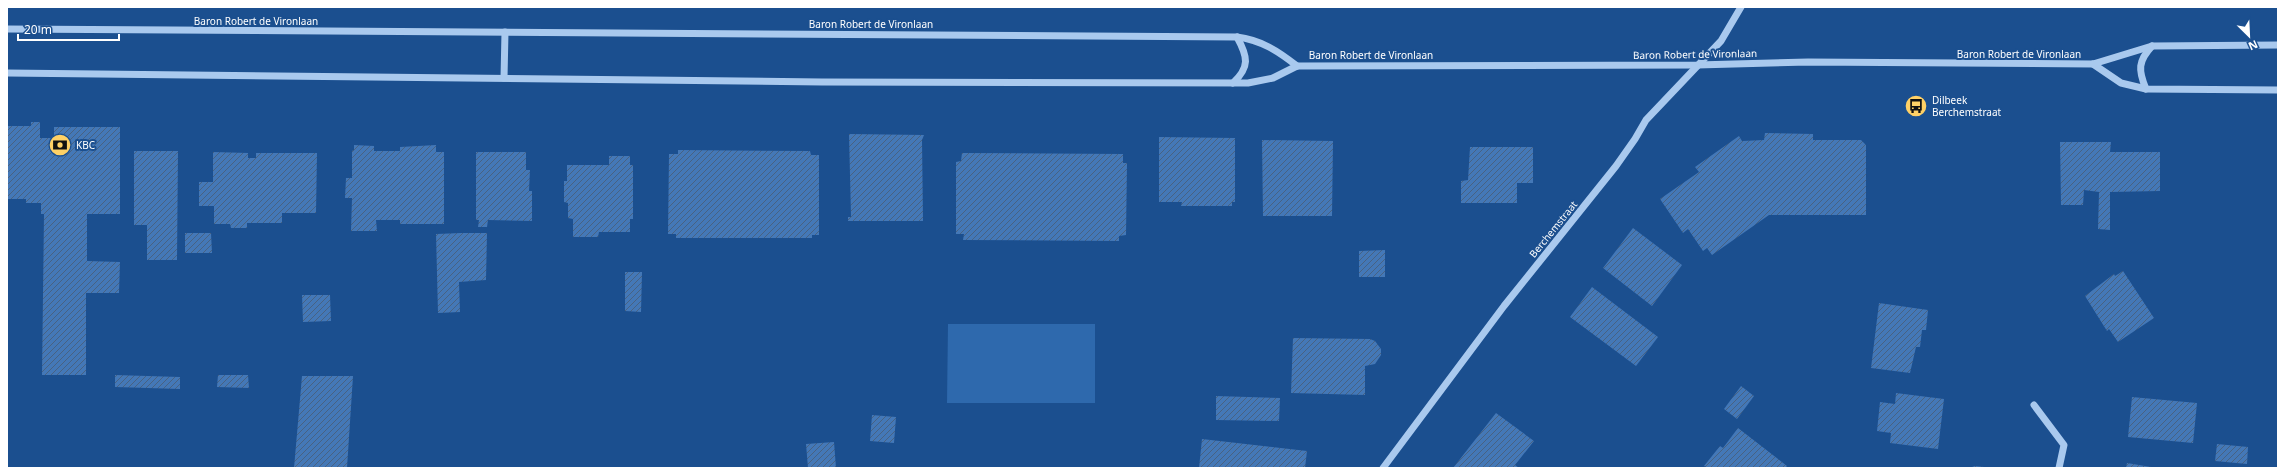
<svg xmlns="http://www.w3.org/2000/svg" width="2285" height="475" viewBox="0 0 2285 475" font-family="'Noto Sans',sans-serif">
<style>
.pitch{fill:#2e69ad}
.building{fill:url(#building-hatch)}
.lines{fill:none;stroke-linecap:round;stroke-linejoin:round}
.minor{stroke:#a9c9ee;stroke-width:7}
.labels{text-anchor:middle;stroke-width:4;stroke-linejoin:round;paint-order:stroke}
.street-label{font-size:10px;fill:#fff;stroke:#1b4f8f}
.poi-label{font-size:10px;fill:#fff;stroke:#1b4f8f;text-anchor:start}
</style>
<defs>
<pattern id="building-hatch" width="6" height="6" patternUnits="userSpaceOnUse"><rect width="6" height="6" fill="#4478b7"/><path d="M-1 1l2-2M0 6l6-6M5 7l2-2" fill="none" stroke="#486282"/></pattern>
</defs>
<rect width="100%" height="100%" fill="#1b4f8f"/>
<polygon class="pitch" points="948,324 1095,324 1095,403 947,403"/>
<g class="building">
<polygon points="31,122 40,122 40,138 54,138 54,127 120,127 120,214 87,214 87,261 120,262 119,293 86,293 86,375 42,375 44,214 41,214 41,203 26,203 26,199 7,199 7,126 31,126"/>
<polygon points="1765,133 1813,134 1813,140 1861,140 1866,145 1866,215 1769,215 1712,255 1707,248 1703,251 1688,229 1683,233 1660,199 1699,172 1695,167 1739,136 1742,141 1764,140"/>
<polygon points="849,134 924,135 922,140 923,221 848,221 848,217 851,217"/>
<polygon points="1159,137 1235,138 1235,202 1232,202 1232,206 1181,206 1182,202 1159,202"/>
<polygon points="1262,140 1333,141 1332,216 1263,216"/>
<polygon points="2060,142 2111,142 2110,152 2160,152 2160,191 2110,192 2110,230 2098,229 2099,192 2084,190 2083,205 2061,205"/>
<polygon points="354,145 374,146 374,151 400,151 400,147 436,145 436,152 444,152 444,224 400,224 400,220 376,220 377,231 351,231 352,198 345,198 346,178 352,178 352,151 354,150"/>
<polygon points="1470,147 1533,147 1533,183 1517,183 1517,203 1461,203 1461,181 1468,180"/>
<polygon points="678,150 810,151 811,155 819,155 819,235 812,235 812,238 676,238 676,234 668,234 669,154 678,154"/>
<polygon points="134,151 178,151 177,260 147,260 147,225 134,225"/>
<polygon points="213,152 248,153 248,158 256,158 256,153 317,153 316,213 282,213 282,223 247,223 247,228 231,228 230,224 214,224 214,206 199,206 199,182 213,182"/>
<polygon points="476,152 526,152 526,170 530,170 529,191 532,191 532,221 488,220 487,227 478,227 479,220 476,220"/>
<polygon points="962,153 1123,154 1123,163 1127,163 1126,235 1119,236 1119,241 963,240 964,234 956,234 956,162 961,161"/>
<polygon points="609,156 630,156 630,165 633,165 633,219 630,219 630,232 599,232 598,237 573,237 573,219 568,218 568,203 564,202 564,181 567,181 567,165 609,165"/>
<polygon points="1633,228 1682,265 1652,306 1603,268"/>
<polygon points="185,233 211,233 212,253 185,253"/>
<polygon points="461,233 487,233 486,280 459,282 460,312 438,313 436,234"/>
<polygon points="1385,250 1385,277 1359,277 1359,251"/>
<polygon points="2123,271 2154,318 2118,342 2109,329 2107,331 2085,296 2114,274 2115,276"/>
<polygon points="625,272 642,272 641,312 625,311"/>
<polygon points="1592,287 1658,337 1636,366 1570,317"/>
<polygon points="302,295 330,295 331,321 303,322"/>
<polygon points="1879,303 1928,310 1926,330 1922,330 1920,347 1916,347 1910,373 1871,368"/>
<polygon points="1293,338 1370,339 1375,341 1381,349 1381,355 1375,364 1365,366 1365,395 1291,393"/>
<polygon points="115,375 180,377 180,389 115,387"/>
<polygon points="218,375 248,375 249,388 217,387"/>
<polygon points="302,376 353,376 347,468 294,468"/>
<polygon points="1741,386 1754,396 1737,419 1724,409"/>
<polygon points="1896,393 1944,399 1938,449 1890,443 1891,433 1877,431 1880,402 1895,404"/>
<polygon points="1216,396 1280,398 1279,421 1216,420"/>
<polygon points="2132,397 2197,403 2193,443 2128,437"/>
<polygon points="1496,413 1534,441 1515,465 1519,468 1453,468"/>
<polygon points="872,415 896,417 894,443 870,441"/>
<polygon points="1738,428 1787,466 1785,468 1709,468 1704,466 1720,446 1723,448"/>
<polygon points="1202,439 1307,451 1305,468 1199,468"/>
<polygon points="834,442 836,468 808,468 806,444"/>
<polygon points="2217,444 2248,447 2247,464 2215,461"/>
<polygon points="2127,463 2151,467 2151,468 2126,468"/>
<polygon points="1975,466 1984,467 1984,468 1969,468"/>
</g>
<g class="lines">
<g class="minor">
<path d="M 7,29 L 1237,37 C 1261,40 1278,51 1297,66"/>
<polyline points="2093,64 2121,83 2146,89 2278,90"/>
<polyline points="7,73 822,82 1248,83 1273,78 1297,66 1697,65 1808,62 2093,64 2152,46 2278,45"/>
<polyline points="504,78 505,32"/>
<path d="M 1233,83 C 1250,67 1248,57 1237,37"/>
<path d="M 2146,89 C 2138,70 2138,61 2152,46"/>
<polyline points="2034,405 2064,445 2059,468"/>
<polyline points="1383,468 1504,306 1616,166 1635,139 1646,120 1721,41 1741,7"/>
</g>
</g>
<defs>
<g id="bus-disc" transform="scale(1.15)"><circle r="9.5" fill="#ffd166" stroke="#1b4f8f"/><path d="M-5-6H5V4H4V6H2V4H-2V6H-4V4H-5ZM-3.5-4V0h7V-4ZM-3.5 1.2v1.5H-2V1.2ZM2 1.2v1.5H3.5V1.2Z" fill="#111"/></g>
<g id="bank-disc" transform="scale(1.15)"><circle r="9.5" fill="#ffd166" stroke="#1b4f8f"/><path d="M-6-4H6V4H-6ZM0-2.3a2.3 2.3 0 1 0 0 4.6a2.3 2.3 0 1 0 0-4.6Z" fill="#111"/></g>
</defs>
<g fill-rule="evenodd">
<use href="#bus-disc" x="1916" y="106"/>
<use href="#bank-disc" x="60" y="145"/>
</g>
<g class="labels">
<g class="street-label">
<text x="256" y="25">Baron Robert de Vironlaan</text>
<text x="871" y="28">Baron Robert de Vironlaan</text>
<text transform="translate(1695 54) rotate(-1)" y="4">Baron Robert de Vironlaan</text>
<text x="2019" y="58">Baron Robert de Vironlaan</text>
<text x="1371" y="59">Baron Robert de Vironlaan</text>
<text transform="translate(1553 229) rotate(-51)" y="4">Berchemstraat</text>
</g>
<g class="poi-label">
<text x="1932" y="104">Dilbeek<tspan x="1932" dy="12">Berchemstraat</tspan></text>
<text x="76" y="149">KBC</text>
</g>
</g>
<rect width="2285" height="475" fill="none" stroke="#ffffff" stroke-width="16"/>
<g transform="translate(2249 36) rotate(156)" stroke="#1b4f8f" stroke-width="3" paint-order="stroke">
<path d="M0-3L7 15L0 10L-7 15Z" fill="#ffffff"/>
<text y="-6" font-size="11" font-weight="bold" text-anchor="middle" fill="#ffffff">N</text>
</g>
<path d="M18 34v6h101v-6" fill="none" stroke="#ffffff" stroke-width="2"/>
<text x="24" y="34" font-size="12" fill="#ffffff" stroke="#1b4f8f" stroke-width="3" paint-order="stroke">20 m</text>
</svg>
